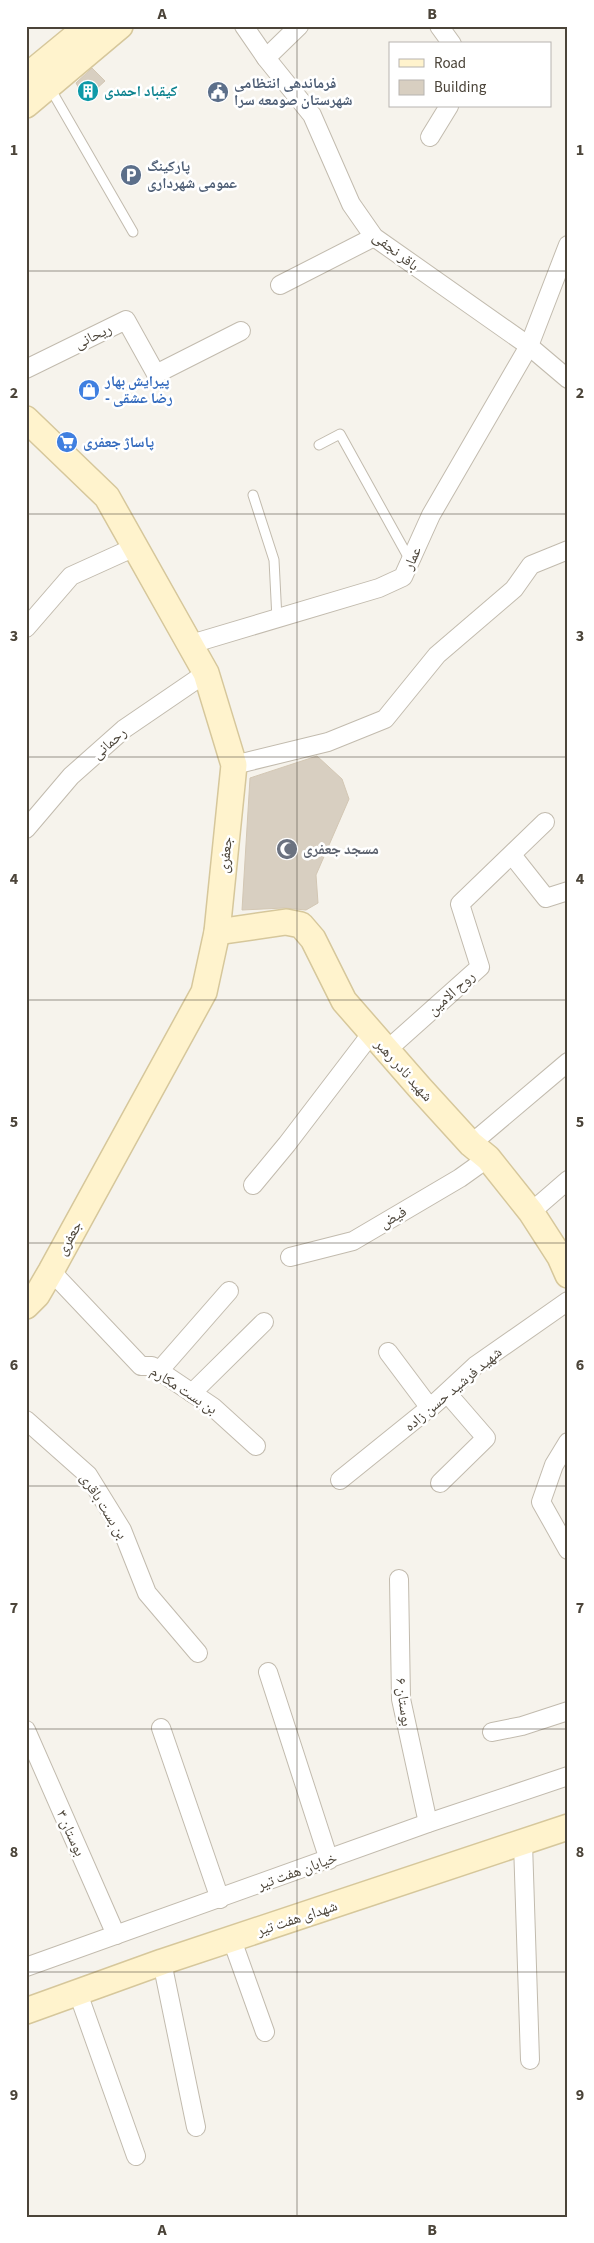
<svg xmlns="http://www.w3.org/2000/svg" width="594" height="2243" viewBox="0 0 594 2243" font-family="'Source Sans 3','Noto Naskh Arabic',sans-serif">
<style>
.building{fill:#d8cfc1;stroke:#d3c7b4}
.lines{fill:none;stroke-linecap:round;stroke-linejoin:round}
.lane-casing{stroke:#c2bbae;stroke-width:11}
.street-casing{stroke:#c2bbae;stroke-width:20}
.secondary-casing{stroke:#d6c79b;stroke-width:28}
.lane{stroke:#fff;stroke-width:9}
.street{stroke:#fff;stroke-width:18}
.secondary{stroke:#fff3cd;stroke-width:25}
.grid{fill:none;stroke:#4b4439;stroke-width:1;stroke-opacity:0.55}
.labels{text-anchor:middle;stroke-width:5;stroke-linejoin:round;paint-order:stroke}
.service-label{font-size:15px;font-weight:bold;fill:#4e5e75;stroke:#fff;text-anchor:start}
.culture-label{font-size:15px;font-weight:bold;fill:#0d838f;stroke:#fff;text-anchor:start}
.street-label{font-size:15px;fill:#4b4439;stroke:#fff}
.shop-label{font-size:15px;font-weight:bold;fill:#366cbe;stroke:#fff;text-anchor:start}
.worship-label{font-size:15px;font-weight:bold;fill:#5b616d;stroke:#fff;text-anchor:start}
.neatline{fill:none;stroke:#4b4439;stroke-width:2}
.grid-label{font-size:16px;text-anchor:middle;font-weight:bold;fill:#4b4439}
</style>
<rect width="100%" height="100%" fill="#f6f3ec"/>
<g class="building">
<polygon points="92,68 105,81 85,99 76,83"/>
<polygon points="317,756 342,779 349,799 316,875 318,903 306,910 284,908 242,910 250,778"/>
</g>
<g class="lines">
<g class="lane-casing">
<g id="lane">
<polyline points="50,88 133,232"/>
<polyline points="319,445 340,434 411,562"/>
<polyline points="253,495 274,560 277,619"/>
</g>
</g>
<g class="street-casing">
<g id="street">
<polyline points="244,26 266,58 312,115 351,204 374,237 529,346 568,379"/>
<polyline points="439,26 452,44"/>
<polyline points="266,58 299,26"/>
<polyline points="430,137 449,106"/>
<polyline points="280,285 374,237"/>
<polyline points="26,369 126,320 156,374 241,331"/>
<polyline points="26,628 71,576 135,547"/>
<polyline points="191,644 379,588 403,577 431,515 529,346 568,245"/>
<polyline points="234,765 328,742 385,719 437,655 514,589 531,565 568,550"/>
<polyline points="26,829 71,776 124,729 206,673"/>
<polyline points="512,855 546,898 568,891"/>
<polyline points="387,1050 480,967 460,904 545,822"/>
<polyline points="471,1144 568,1062"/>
<polyline points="253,1185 287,1144 371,1034"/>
<polyline points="531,1212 568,1180"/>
<polyline points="290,1257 353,1241 460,1178 488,1158"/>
<polyline points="51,1271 141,1366 152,1366 213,1407 256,1446"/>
<polyline points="388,1352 430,1408 447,1393 486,1438 440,1483"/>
<polyline points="159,1371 229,1291"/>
<polyline points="192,1393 264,1322"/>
<polyline points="26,1420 88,1475 122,1530 147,1593 198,1653"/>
<polyline points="568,1442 554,1465 541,1502 568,1550"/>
<polyline points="340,1480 433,1405 475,1366 568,1301"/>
<polyline points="399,1579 401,1699 428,1823"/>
<polyline points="268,1672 329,1860"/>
<polyline points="161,1728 220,1899"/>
<polyline points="26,1730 116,1935"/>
<polyline points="492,1732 522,1726 568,1711"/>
<polyline points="523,1843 530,2060"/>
<polyline points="232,1940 265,2032"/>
<polyline points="162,1962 196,2127"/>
<polyline points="26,1967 428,1823 568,1776"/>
<polyline points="78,1993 136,2156"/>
</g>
</g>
<g class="secondary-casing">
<g id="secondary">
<polyline points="26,77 88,26"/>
<polyline points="26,105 120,26"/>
<polyline points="26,419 107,497 206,673 234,765 217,932 204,992 51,1271 37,1295 26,1306"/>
<polyline points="217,932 286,922 301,925 313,939 344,1001 420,1088 471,1144 488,1158 531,1212 560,1257 568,1275"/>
<polyline points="26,2011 162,1962 568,1827"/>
</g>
</g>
<use href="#lane" class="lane"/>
<use href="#street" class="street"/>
<use href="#secondary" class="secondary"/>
</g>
<path class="grid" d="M 297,26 L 297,2217M 26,271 L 568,271M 26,514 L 568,514M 26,757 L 568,757M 26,1000 L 568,1000M 26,1243 L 568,1243M 26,1486 L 568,1486M 26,1729 L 568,1729M 26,1972 L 568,1972"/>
<defs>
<g id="building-disc" transform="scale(1.125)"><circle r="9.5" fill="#0f9aa8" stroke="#fff"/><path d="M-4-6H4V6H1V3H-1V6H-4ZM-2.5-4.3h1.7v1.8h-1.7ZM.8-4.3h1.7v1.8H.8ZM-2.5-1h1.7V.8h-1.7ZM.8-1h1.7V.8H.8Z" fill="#fff"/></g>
<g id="civic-disc" transform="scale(1.125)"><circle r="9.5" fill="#5c6f8a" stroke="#fff"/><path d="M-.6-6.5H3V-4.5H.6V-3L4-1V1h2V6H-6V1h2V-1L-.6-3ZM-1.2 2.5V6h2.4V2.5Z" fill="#fff"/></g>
<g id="parking-disc" transform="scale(1.125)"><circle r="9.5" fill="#5c6f8a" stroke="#fff"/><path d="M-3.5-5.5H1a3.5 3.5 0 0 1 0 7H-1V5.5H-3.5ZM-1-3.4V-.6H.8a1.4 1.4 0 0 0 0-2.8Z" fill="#fff"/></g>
<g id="shop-disc" transform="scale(1.125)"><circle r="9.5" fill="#3f7fe0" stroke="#fff"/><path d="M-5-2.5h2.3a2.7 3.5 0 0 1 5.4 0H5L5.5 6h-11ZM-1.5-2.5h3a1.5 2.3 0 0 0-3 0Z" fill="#fff"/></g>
<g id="supermarket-disc" transform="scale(1.125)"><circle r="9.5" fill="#3f7fe0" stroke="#fff"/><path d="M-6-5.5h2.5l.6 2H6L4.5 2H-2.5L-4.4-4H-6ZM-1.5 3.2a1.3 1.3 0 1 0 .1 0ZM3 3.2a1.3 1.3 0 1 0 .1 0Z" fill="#fff"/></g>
<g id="mosque-disc" transform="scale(1.125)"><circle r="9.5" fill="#6b7280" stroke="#fff"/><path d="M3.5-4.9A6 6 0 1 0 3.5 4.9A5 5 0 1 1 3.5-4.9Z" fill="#fff"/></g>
</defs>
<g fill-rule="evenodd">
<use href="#building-disc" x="88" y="91"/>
<use href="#civic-disc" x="218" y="92"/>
<use href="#parking-disc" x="131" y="175"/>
<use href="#shop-disc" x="89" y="390"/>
<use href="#supermarket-disc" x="67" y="442"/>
<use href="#mosque-disc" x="287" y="849"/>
</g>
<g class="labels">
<g class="service-label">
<text x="234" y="88">فرماندهی انتظامی<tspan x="234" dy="17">شهرستان صومعه سرا</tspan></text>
<text x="147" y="171">پارکینگ<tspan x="147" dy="17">عمومی شهرداری</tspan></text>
</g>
<g class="culture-label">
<text x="104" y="96">کیقباد احمدی</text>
</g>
<g class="street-label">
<text transform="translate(396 251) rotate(38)" y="5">باقر نجفی</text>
<text transform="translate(93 336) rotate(-26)" y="5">ریحانی</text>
<text transform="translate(412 558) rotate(-66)" y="5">عمار</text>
<text transform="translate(109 743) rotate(-41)" y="5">رحمانی</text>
<text transform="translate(225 855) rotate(-84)" y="5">جعفری</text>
<text transform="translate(451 993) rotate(-42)" y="5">روح الامین</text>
<text transform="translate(404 1070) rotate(48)" y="5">شهید نادر رهبر</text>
<text transform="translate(393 1217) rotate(-30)" y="5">فیض</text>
<text transform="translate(69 1238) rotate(-61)" y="5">جعفری</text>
<text transform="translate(453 1389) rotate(-40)" y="5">شهید فرشید حسن زاده</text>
<text transform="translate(184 1390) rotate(33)" y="5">بن بست مکارم</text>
<text transform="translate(104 1506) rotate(58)" y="5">بن بست باقری</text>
<text transform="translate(404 1702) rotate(83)" y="5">بوستان ۶</text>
<text transform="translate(71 1833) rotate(66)" y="5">بوستان ۳</text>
<text transform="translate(297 1871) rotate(-20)" y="5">خیابان هفت تیر</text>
<text transform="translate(297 1918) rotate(-18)" y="5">شهدای هفت تیر</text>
</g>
<g class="shop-label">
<text x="105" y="386">پیرایش بهار<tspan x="105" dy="17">- رضا عشقی</tspan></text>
<text x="83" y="447">پاساژ جعفری</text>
</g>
<g class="worship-label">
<text x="303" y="854">مسجد جعفری</text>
</g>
</g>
<rect width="594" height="2243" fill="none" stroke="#ffffff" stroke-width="55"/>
<rect x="389" y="42" width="162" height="65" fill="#ffffff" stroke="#b7b4b0"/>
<rect x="399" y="59" width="25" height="8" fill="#fff3cd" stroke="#b7b4b0"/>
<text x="434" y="68" font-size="15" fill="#4b4439">Road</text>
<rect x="399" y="80" width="25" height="15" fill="#d8cfc1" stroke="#b7b4b0"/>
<text x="434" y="92" font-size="15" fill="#4b4439">Building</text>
<rect x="28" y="28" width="538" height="2188" class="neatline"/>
<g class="grid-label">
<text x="162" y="19">A</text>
<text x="432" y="19">B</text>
<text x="14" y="155">1</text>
<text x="580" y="155">1</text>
<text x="14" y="398">2</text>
<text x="580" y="398">2</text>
<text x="14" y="641">3</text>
<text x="580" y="641">3</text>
<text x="14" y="884">4</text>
<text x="580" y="884">4</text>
<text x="14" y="1127">5</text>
<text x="580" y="1127">5</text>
<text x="14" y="1370">6</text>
<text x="580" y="1370">6</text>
<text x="14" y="1613">7</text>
<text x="580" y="1613">7</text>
<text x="14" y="1857">8</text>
<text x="580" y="1857">8</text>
<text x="14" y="2100">9</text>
<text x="580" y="2100">9</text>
<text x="162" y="2235">A</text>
<text x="432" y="2235">B</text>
</g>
</svg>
